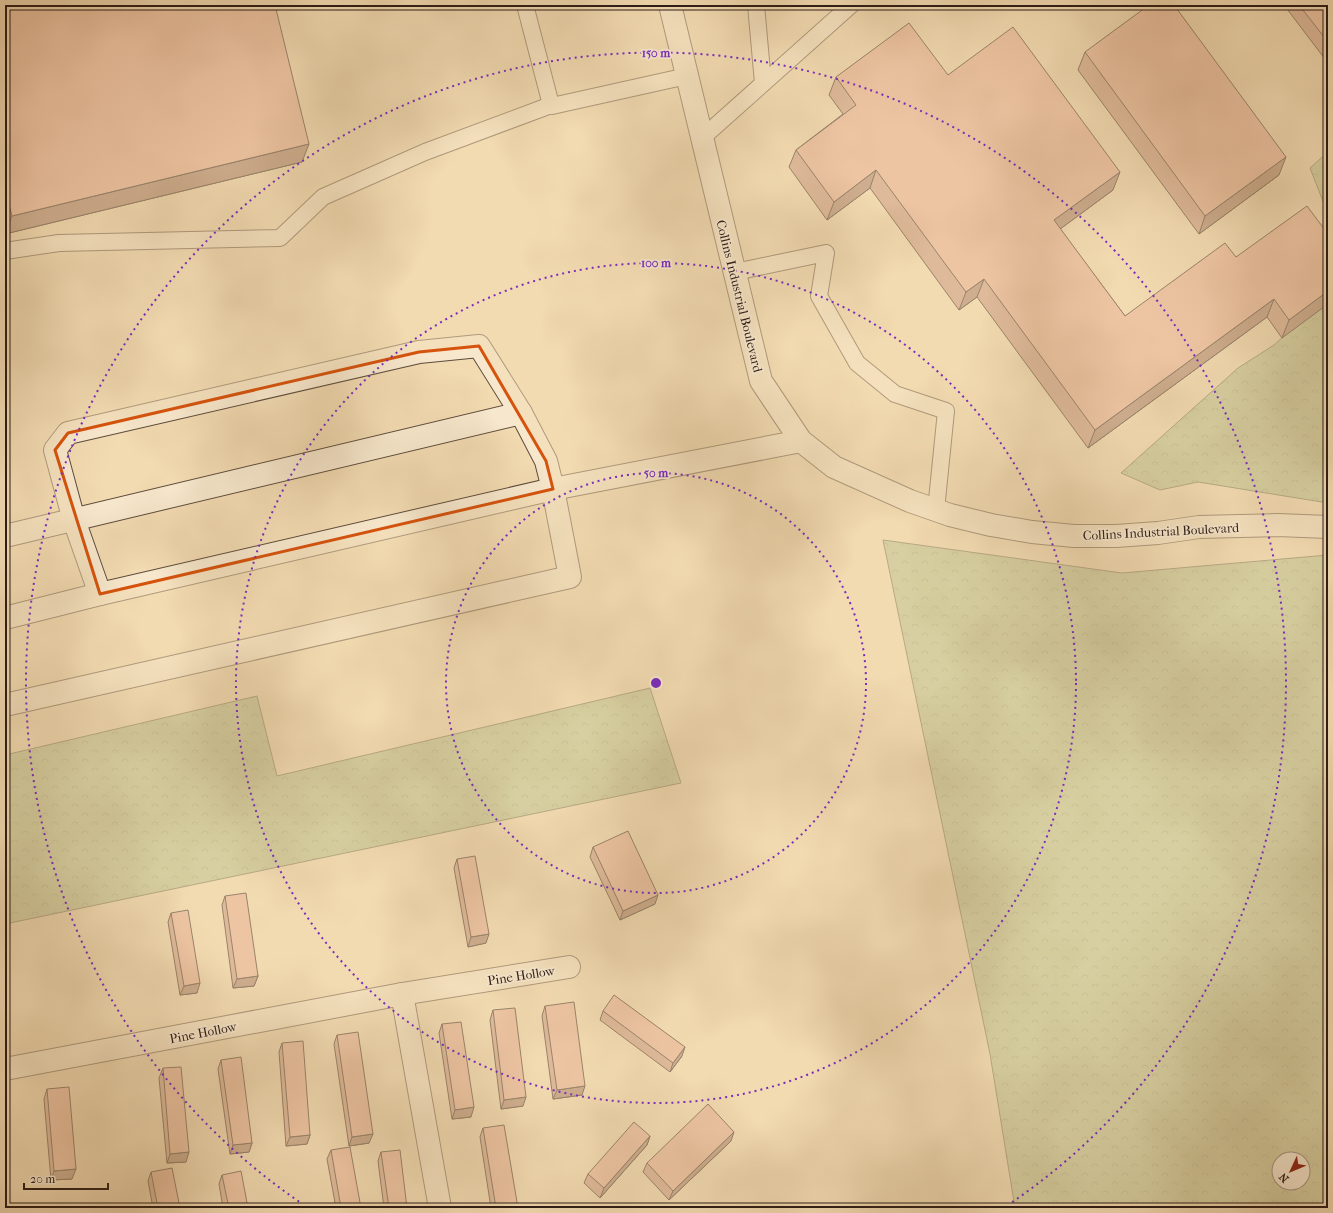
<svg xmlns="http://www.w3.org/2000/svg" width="1333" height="1213" viewBox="0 0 1333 1213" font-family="'IM FELL French Canon',serif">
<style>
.forest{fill:url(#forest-crowns);stroke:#726e52;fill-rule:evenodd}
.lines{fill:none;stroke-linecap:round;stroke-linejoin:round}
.service-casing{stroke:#5e4c3d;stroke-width:18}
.minor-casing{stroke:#5e4c3d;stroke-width:24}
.tertiary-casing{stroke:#5e4c3d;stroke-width:24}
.service{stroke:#f7e7cc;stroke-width:16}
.minor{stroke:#f7e7cc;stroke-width:22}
.tertiary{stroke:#f7e7cc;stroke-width:22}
.wall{fill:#c8937e;stroke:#2d1c16}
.shaded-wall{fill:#a37867;stroke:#2d1c16}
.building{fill:#e9ab93;stroke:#2d1c16}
.marked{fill:none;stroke:#d5530d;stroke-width:3;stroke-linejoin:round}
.ring{fill:none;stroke:#7b2cbf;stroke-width:2;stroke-dasharray:2 4}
.labels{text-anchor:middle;stroke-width:3.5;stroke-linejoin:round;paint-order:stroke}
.street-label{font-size:13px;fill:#2d1c16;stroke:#f7e7cc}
.centre{fill:#7b2cbf;stroke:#f7e7cc;stroke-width:2}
.ring-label{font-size:12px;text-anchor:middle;font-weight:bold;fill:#7b2cbf;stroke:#f7e7cc;stroke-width:3.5;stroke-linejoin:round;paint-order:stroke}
</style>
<defs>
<pattern id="forest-crowns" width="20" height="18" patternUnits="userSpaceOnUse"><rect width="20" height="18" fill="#b7c08e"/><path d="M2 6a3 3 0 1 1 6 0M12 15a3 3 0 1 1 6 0" fill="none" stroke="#9ea47a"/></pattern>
</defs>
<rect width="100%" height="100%" fill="#f2dab1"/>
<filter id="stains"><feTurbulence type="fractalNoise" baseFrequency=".005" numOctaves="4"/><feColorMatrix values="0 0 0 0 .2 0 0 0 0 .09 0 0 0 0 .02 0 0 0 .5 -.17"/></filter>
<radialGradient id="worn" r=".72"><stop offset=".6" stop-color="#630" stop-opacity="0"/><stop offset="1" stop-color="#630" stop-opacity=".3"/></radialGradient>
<g class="forest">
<polygon points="1328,152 1328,214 1310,168"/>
<polygon points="1328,296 1328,503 1198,482 1160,490 1121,473 1238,368 1274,345"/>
<path d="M 883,540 L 1122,573 L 1328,555 L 1328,1208 L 1015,1208 L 990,1054 ZM 1279,1159 L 1303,1159 L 1303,1183 L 1279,1183 Z"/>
<polygon points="650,688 681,783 5,924 5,755 257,696 277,776"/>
</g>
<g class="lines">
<g class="service-casing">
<g id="service">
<polyline points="525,5 551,105"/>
<polyline points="756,5 763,83"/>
<polyline points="702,138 851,5"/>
<polyline points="5,251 59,243 280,238 323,197 425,152 551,105 552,106 687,76"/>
<polyline points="735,272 826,253 819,296 857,363 895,394 946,411 936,510"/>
</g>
</g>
<g class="minor-casing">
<g id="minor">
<polyline points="5,536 521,413"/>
<polyline points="5,618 100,594 553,489 801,441"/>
<polyline points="5,705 570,577 553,489 546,461 521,413 479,346 419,352 68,433 55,450 74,520 100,594"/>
<polyline points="402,994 440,1208"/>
<polyline points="5,1069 402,994 569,967"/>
</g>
</g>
<g class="tertiary-casing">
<polyline id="tertiary" points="670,5 761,381 801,441 834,467 910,501 950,515 991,525 1032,532 1074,536 1116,536 1158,533 1199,527 1278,525 1328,527"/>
</g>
<use href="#service" class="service"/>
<use href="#minor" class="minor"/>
<use href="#tertiary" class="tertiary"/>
</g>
<g class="wall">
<polygon points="5,5 302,162 5,234"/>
<polygon points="1284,5 1328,5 1328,63"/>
<polygon points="1085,52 1279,175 1199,234 1078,70"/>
<polygon points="948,75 1113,190 1060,229 1125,316 1236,257 1328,234 1282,338 1267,317 1088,448 977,297 959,310 870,188 827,220 789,167 796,150 843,114 829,95 836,77"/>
<polygon points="593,847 655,904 620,920 590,857"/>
<polygon points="457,859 486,943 468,947 454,868"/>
<polygon points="225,896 258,976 254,986 233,988 222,905"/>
<polygon points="171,913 197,993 180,995 168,922"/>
<polygon points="545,1006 582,1095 553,1099 542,1016"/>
<polygon points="493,1010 523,1106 501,1109 490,1020"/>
<polygon points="603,1011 682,1056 670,1072 600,1020"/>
<polygon points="442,1024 471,1117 452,1119 439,1033"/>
<polygon points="337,1035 369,1143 349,1146 334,1044"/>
<polygon points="282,1043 310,1135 307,1144 286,1146 279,1052"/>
<polygon points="221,1060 252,1143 249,1152 230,1154 218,1069"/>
<polygon points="163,1068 186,1162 167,1163 159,1078"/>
<polygon points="47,1089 72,1179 51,1180 44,1099"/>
<polygon points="483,1128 518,1208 491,1208 480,1137"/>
<polygon points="650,1136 647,1145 600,1198 584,1183 588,1174"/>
<polygon points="731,1141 669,1200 643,1172 647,1163"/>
<polygon points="331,1150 361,1208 336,1208 327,1159"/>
<polygon points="381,1152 407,1208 384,1208 378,1161"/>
<polygon points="151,1172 180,1208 153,1208 148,1181"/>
<polygon points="222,1175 248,1208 223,1208 219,1184"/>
</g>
<g class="shaded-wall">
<polygon points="309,144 302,162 5,234 12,216"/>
<polygon points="1286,157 1279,175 1199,234 1205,216"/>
<polygon points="876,170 870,188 827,220 834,202"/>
<polygon points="1120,172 1113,190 1048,238 1054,220"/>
<polygon points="984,279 977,297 959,310 966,292"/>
<polygon points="1328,291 1328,304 1282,338 1289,320"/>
<polygon points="1274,299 1267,317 1088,448 1095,430"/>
<polygon points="658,895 655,904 620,920 623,911"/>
<polygon points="489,934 486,943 468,947 471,937"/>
<polygon points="258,976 254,986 233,988 237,979"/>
<polygon points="200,983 197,993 180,995 184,986"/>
<polygon points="685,1047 682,1056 670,1072 673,1063"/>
<polygon points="585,1086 582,1095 553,1099 557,1090"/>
<polygon points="526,1097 523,1106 501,1109 504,1100"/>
<polygon points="474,1107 471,1117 452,1119 455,1110"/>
<polygon points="734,1132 731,1141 669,1200 673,1191"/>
<polygon points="373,1134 369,1143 349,1146 352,1137"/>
<polygon points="310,1135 307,1144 286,1146 290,1137"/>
<polygon points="650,1136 647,1145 600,1198 604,1188"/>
<polygon points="252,1143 249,1152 230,1154 233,1145"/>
<polygon points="189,1152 186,1162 167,1163 170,1154"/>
<polygon points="76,1169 72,1179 51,1180 54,1171"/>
</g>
<g class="building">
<polygon points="5,5 275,5 309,144 12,216 5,189"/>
<polygon points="1149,5 1174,5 1286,157 1205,216 1085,52"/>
<polygon points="1299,5 1328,5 1328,42"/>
<polygon points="909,23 948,75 1013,27 1120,172 1054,220 1125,316 1225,243 1236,257 1307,206 1328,234 1328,291 1289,320 1274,299 1095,430 984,279 966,292 876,170 834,202 796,150 856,105 836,77"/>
<polygon points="628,831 658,895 623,911 593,847"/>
<polygon points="475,856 489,934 471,937 457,859"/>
<polygon points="246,893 258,976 237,979 225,896"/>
<polygon points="188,910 200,983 184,986 171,913"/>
<polygon points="614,995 685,1047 673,1063 603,1011"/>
<polygon points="574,1002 585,1086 557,1090 545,1006"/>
<polygon points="515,1008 526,1097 504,1100 493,1010"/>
<polygon points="461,1022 474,1107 455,1110 442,1024"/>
<polygon points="358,1032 373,1134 352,1137 337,1035"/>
<polygon points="303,1041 310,1135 290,1137 282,1043"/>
<polygon points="241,1057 252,1143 233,1145 221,1060"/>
<polygon points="181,1067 189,1152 170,1154 163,1068"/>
<polygon points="69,1087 76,1169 54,1171 47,1089"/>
<polygon points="708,1104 734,1132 673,1191 647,1163"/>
<polygon points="634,1122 650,1136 604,1188 588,1174"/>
<polygon points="504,1125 518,1208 496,1208 483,1128"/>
<polygon points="350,1147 361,1208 341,1208 331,1150"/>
<polygon points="400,1150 407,1208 389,1208 381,1152"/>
<polygon points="172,1168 180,1208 158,1208 151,1172"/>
<polygon points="241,1171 248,1208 229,1208 222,1175"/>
</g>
<path d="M0 0H1333V1213H0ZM 479,346 L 546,461 L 553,489 L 100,594 L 55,450 L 68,433 L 419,352 Z" fill="#f2dab1" fill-opacity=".55" fill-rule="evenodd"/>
<path class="marked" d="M 479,346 L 546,461 L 553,489 L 100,594 L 55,450 L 68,433 L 419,352 Z"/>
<g class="ring">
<circle cx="656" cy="683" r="210"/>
<circle cx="656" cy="683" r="420"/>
<path d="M304 1205A630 630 0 1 1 1008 1205"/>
</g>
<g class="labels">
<g class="street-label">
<text transform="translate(740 296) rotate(76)" y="5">Collins Industrial Boulevard</text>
<text transform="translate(1161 531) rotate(-3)" y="5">Collins Industrial Boulevard</text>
<text transform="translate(521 975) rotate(-9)" y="5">Pine Hollow</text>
<text transform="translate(203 1032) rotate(-11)" y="5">Pine Hollow</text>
</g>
</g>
<circle cx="656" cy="683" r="6" class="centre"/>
<g class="ring-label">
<text x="656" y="57">150 m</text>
<text x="656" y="267">100 m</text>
<text x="656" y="477">50 m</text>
</g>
<rect width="1333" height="1213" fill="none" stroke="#f2dab1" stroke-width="20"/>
<rect x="6" y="6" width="1321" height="1201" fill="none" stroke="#2d1c16" stroke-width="2"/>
<rect x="10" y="10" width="1313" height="1193" fill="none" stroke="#2d1c16"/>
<g transform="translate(1291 1171) rotate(226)"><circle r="19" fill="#f7e7cc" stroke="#a69683"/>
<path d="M0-3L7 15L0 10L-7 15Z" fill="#8f2418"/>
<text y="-6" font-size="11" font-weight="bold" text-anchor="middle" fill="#2d1c16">N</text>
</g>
<path d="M24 1183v6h84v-6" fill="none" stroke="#2d1c16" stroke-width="2"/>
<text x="30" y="1183" font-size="12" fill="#2d1c16" stroke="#f7e7cc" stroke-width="3" paint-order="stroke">20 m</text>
<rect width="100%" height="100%" filter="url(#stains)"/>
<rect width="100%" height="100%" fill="url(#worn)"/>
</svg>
